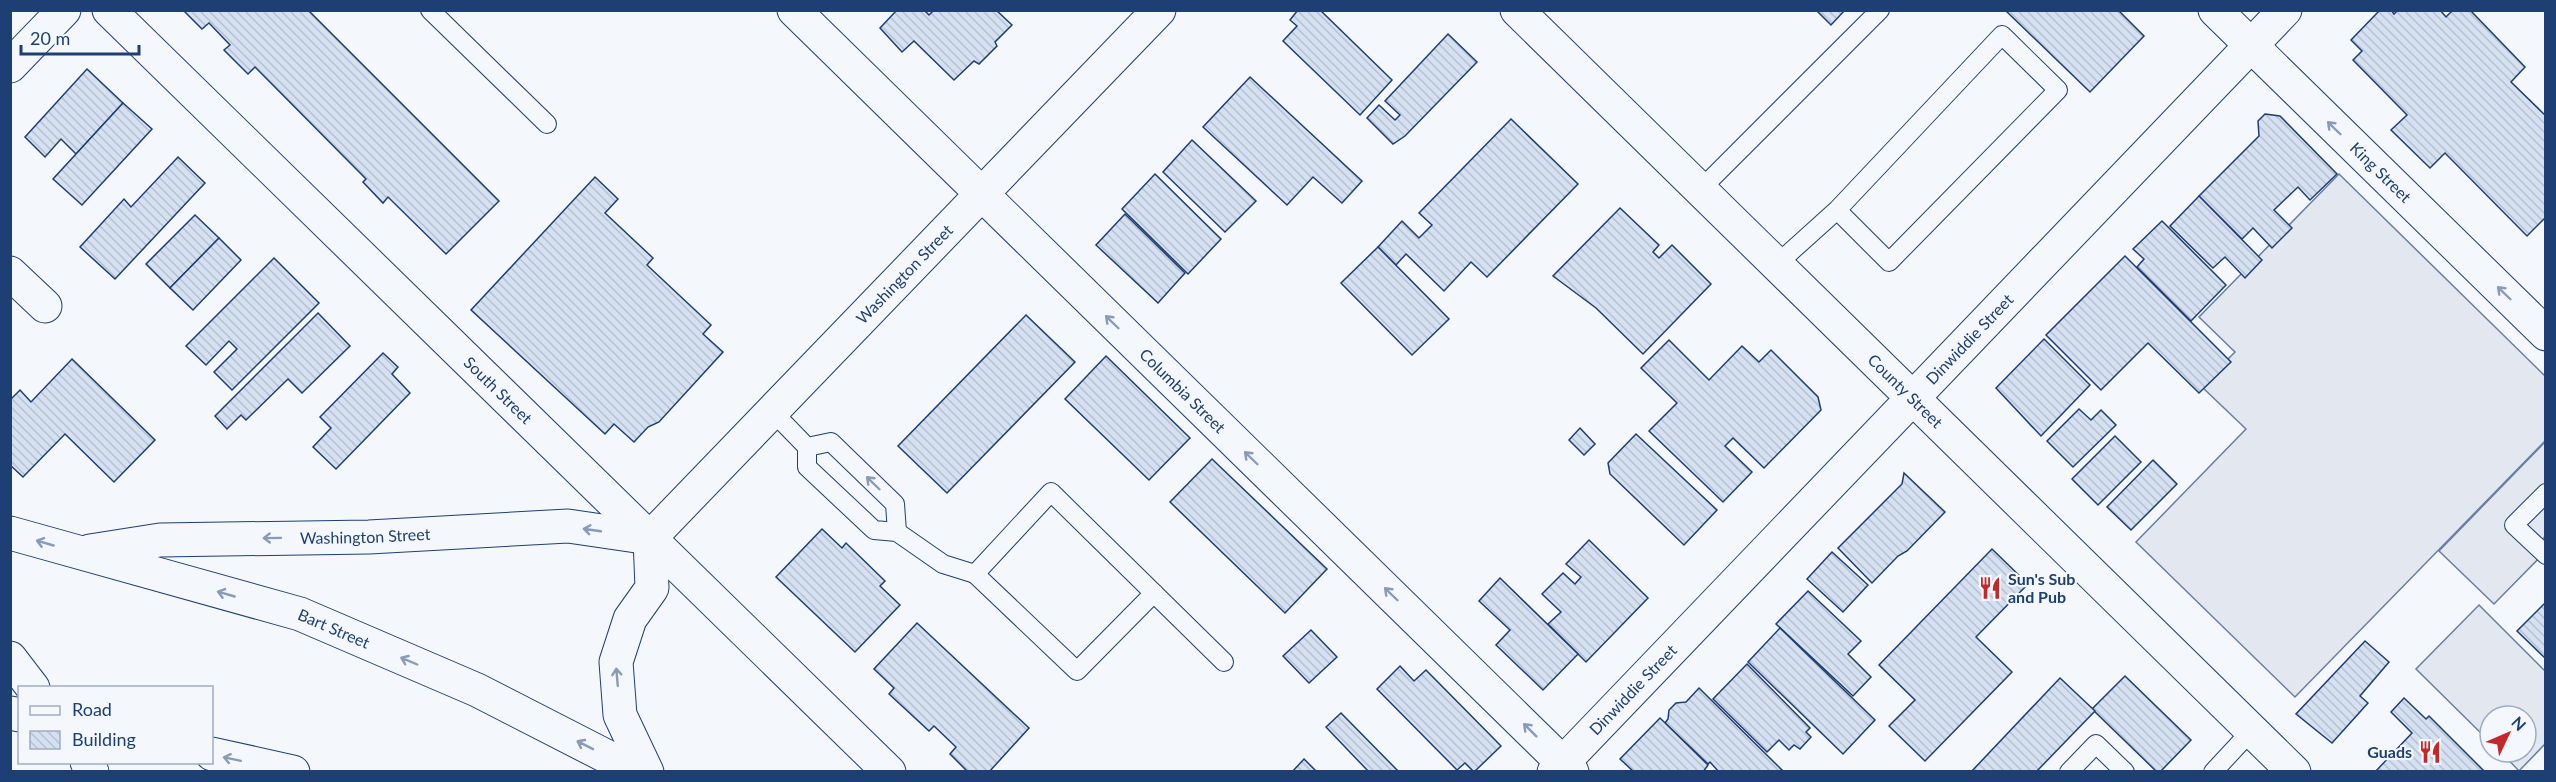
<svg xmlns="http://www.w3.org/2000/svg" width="2556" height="782" viewBox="0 0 2556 782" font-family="Lato,sans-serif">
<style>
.parking{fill:#e3e8f0;stroke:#687fa3;stroke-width:1.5}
.building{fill:url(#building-back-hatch);stroke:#1d3f73;stroke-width:1.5}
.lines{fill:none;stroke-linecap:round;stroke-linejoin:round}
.lane-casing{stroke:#1d3f73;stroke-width:20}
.street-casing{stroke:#1d3f73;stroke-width:35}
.secondary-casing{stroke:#1d3f73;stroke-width:35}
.highway-casing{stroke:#1d3f73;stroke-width:35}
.lane{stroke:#f4f7fb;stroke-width:18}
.street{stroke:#f4f7fb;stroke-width:33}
.secondary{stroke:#f4f7fb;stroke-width:33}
.highway{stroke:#f4f7fb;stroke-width:33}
.oneway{stroke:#889bb7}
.labels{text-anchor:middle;stroke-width:4.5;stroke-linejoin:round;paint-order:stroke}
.street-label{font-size:16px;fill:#1d3f73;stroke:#f4f7fb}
.poi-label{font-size:16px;font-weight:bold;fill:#1d3f73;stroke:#f4f7fb;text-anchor:start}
</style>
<defs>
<pattern id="building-back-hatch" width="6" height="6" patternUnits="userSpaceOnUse" patternTransform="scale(1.5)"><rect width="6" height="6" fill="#d5e0f0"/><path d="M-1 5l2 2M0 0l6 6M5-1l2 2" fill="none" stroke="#b6c1d1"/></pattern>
</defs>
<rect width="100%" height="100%" fill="#f4f7fb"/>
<g class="parking">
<polygon points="2339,174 2545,376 2545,441 2295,697 2136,542 2246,429 2201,386 2235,352 2199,317"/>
<polygon points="2545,442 2546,536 2541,540 2545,552 2494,604 2439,551"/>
<polygon points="2479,605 2545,671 2545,744 2519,771 2501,752 2526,752 2526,716 2490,716 2490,742 2416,669"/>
</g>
<g class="building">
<polygon points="183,10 308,10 499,201 446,254 388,197 383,203 363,182 366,179 255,67 248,74 224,50 230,45 209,23 202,29"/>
<polygon points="897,10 924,10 929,15 934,10 996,10 1012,25 995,42 997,46 979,64 974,61 954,80 914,41 902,52 880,28"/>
<polygon points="1298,10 1320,10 1392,80 1360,115 1283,41 1297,26 1290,20"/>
<polygon points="1816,10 1845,10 1831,25"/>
<polygon points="2118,10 2144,36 2090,92 2006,11"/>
<polygon points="2380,10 2391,10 2394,14 2398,10 2440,10 2446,17 2453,10 2470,10 2525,67 2511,82 2546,116 2546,217 2527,236 2445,153 2430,168 2391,130 2407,115 2353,60 2362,51 2351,40"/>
<polygon points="1448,34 1477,62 1405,136 1393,144 1367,118 1379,105 1395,120 1400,115 1385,101"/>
<polygon points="87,69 123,103 76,154 61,139 45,157 25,137"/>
<polygon points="1250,77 1362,181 1342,203 1313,177 1287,205 1203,127"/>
<polygon points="123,103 152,129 82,205 53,179"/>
<polygon points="2265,114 2280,116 2337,174 2310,200 2298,187 2274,210 2292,228 2272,248 2253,228 2242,239 2199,196 2259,136 2258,121"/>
<polygon points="1511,119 1578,184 1487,277 1471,262 1444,291 1406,254 1396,265 1378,247 1402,221 1419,238 1432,225 1419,213"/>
<polygon points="1192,140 1256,201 1225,232 1163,172"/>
<polygon points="178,157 205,183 115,279 80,247 124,199 131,207"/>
<polygon points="1155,174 1221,239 1188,274 1122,209"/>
<polygon points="595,177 618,199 605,213 653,258 647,265 711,325 703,334 723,352 659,422 648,427 634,442 614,424 605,434 471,310"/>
<polygon points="2199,196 2262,260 2245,278 2225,257 2213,268 2170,226"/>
<polygon points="1620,208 1659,245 1653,252 1659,258 1672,245 1711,284 1643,354 1596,308 1553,276"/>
<polygon points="1125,214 1185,273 1158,303 1096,245"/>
<polygon points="195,215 219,238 170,288 146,264"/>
<polygon points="2162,221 2226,285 2191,321 2137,267 2144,259 2133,249"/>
<polygon points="219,238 241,260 193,310 170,288"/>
<polygon points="1378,247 1449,319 1412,355 1341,283"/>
<polygon points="2125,256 2231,362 2199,393 2148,343 2101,390 2046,335"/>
<polygon points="274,258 319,303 232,390 214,372 237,349 229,341 206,365 186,346"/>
<polygon points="318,313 350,346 302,393 288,379 246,420 241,415 227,429 215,416"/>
<polygon points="1026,315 1075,362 947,493 898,446"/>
<polygon points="2044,339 2090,385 2041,436 1996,388"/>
<polygon points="1669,340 1709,380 1742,346 1759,362 1771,350 1818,397 1821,410 1764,468 1733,438 1725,446 1752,472 1723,502 1649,431 1677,403 1641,368"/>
<polygon points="383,353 398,367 392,374 410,393 336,469 313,447 331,428 320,417"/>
<polygon points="1106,356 1190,438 1149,480 1065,399"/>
<polygon points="72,359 155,440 114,482 65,434 23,477 10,465 10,400 20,390 31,402"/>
<polygon points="2079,409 2091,420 2101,410 2116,425 2073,467 2047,441"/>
<polygon points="1580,428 1595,444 1584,455 1569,440"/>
<polygon points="1636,434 1717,510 1684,545 1610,474 1608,463"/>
<polygon points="2115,436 2141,462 2098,505 2072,479"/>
<polygon points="1212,459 1327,569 1285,613 1170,502"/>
<polygon points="2153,460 2177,484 2131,530 2107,507"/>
<polygon points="1904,473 1945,512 1907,551 1898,556 1872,583 1838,548 1902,484"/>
<polygon points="822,529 842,548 846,543 885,581 880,586 900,605 855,652 776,577"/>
<polygon points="1589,540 1648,598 1586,662 1548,624 1561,612 1542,594 1563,573 1575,584 1581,577 1566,564"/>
<polygon points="1992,549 2028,584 1976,637 2012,672 1925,761 1889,726 1915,700 1879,665"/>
<polygon points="1832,552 1868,585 1843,612 1807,579"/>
<polygon points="1500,578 1578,654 1543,690 1496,645 1510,630 1479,601"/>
<polygon points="1808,591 1861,641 1848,654 1871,677 1853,696 1776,624"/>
<polygon points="2546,602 2546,659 2517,631"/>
<polygon points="917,623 1029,728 989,772 968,772 950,754 956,747 934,726 929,731 889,694 894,688 874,669"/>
<polygon points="1780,628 1875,720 1843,754 1748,662"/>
<polygon points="1311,630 1337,657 1309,683 1283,656"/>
<polygon points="2365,641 2389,662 2360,696 2368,703 2332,743 2296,714"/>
<polygon points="1747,664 1810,728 1806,732 1811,737 1800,749 1794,745 1789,750 1779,740 1767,752 1713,699"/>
<polygon points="1400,666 1414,681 1426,670 1501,746 1474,772 1465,763 1457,770 1377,689"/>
<polygon points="2125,676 2191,740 2160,772 2157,772 2092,709"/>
<polygon points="2060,678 2095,711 2036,772 1971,772"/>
<polygon points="1699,688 1784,772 1719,772 1710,762 1708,764 1665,723 1668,719 1669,710 1676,703 1686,702"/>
<polygon points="2404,698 2426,719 2429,716 2485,772 2375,772 2412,733 2391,712"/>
<polygon points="1341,713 1399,772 1369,772 1346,748 1326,727"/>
<polygon points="1660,718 1708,765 1703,772 1634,772 1620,759"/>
<polygon points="1304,759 1317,772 1292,772"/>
</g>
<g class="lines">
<g class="lane-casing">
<g id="lane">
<polyline points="430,10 547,124"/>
<polyline points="1701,189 1880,10"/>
<polyline points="1777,264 1837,210 2002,35 2058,90 1889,262 1837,210"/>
<polyline points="772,411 807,447 807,467 874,530 897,532 943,564 975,574 1051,492 1224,662"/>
<polyline points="807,447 831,442 895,504 897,532"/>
<polyline points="2546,493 2514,525 2546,555"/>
<polyline points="975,574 1077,671 1154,593"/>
<polyline points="2069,772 2096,744 2125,772"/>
<polyline points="2213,772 2252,730"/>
</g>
</g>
<g class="street-casing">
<g id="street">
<path id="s1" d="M 794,10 L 1572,772"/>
<path id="s2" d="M 2215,10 L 2546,334"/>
<polyline points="10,66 64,10"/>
<polyline points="10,273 45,306"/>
<path id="s3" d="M 1554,772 L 2285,10"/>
</g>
</g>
<g class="secondary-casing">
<g id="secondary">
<path id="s4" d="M 109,10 L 889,772"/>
<path id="s5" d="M 1517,10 L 2294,772"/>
<path id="s6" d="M 10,533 L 300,614 L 477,690 L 637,772"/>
<path id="s7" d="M 90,551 L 160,540 L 369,537 L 568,526 L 650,538"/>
<path id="s8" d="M 647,772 L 620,715 L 616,662 L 630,619 L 652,588 L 650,538 L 1159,10"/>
</g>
</g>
<g class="highway-casing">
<g id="highway">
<polyline points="10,658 33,688"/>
<polyline points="10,713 20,715"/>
<polyline points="212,754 293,772"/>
<polyline points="87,762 92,772"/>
</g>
</g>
<use href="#lane" class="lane"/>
<use href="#street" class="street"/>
<use href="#secondary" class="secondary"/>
<use href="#highway" class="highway"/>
</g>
<defs><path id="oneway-shaft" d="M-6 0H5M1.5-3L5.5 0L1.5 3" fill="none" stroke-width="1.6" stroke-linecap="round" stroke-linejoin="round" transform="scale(1.5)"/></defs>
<g class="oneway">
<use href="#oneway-shaft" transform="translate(2334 128) rotate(-136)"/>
<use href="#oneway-shaft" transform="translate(2504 293) rotate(-136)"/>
<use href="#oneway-shaft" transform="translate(1112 322) rotate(-136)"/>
<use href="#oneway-shaft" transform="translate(1251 458) rotate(-136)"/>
<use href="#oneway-shaft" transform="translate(873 483) rotate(-136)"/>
<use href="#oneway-shaft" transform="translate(592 530) rotate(-172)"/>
<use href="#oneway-shaft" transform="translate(272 538) rotate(179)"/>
<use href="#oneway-shaft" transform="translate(45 543) rotate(-164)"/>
<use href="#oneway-shaft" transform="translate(226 594) rotate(-164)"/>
<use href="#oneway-shaft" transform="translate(1391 594) rotate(-136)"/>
<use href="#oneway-shaft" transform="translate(409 661) rotate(-157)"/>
<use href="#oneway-shaft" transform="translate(617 677) rotate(-95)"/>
<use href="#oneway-shaft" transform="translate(1530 730) rotate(-135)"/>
<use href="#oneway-shaft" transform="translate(585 745) rotate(-153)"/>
<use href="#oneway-shaft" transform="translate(232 759) rotate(-168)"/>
</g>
<defs>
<g id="restaurant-bare" transform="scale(1.8)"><path d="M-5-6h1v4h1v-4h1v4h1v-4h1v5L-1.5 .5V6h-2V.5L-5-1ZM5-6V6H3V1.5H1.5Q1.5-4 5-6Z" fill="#c62828" stroke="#f4f7fb" stroke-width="2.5" paint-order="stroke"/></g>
</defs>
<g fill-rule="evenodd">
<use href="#restaurant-bare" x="1990" y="588"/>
<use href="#restaurant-bare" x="2430" y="752"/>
</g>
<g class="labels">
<g class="street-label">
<text dy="6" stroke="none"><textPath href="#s2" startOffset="232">King Street</textPath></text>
<text dy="6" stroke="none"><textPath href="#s8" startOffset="616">Washington Street</textPath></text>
<text dy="6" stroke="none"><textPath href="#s3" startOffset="600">Dinwiddie Street</textPath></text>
<text dy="6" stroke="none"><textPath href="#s5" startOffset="544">County Street</textPath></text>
<text dy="6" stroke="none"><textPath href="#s4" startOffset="544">South Street</textPath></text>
<text dy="6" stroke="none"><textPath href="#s1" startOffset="544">Columbia Street</textPath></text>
<text dy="6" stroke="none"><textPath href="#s7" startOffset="276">Washington Street</textPath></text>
<text dy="6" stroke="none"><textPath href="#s6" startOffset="338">Bart Street</textPath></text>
<text dy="6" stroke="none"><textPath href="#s3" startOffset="114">Dinwiddie Street</textPath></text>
</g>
<g class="poi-label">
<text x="2008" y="585">Sun's Sub<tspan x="2008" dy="18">and Pub</tspan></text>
<text x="2412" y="758" text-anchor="end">Guads</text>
</g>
</g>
<rect width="2556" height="782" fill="none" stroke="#1d3f73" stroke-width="24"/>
<rect x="18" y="686" width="195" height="78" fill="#f4f7fb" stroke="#9eadc5" stroke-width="1.5"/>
<rect x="30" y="706" width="30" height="9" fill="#f4f7fb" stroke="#9eadc5" stroke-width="1.5"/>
<text x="72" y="716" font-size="18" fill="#1d3f73">Road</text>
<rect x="30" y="731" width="30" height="18" fill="url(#building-back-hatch)" stroke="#9eadc5" stroke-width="1.5"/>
<text x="72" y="746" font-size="18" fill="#1d3f73">Building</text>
<g transform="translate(2508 734) rotate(46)"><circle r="28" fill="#f4f7fb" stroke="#9eadc5" stroke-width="1.5"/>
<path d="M0-4.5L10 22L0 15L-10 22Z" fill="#c62828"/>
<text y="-9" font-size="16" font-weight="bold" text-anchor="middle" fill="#1d3f73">N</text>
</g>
<path d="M21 45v9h118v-9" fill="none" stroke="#1d3f73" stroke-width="3"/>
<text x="30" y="45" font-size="18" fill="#1d3f73" stroke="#f4f7fb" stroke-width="4.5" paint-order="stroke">20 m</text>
</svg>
